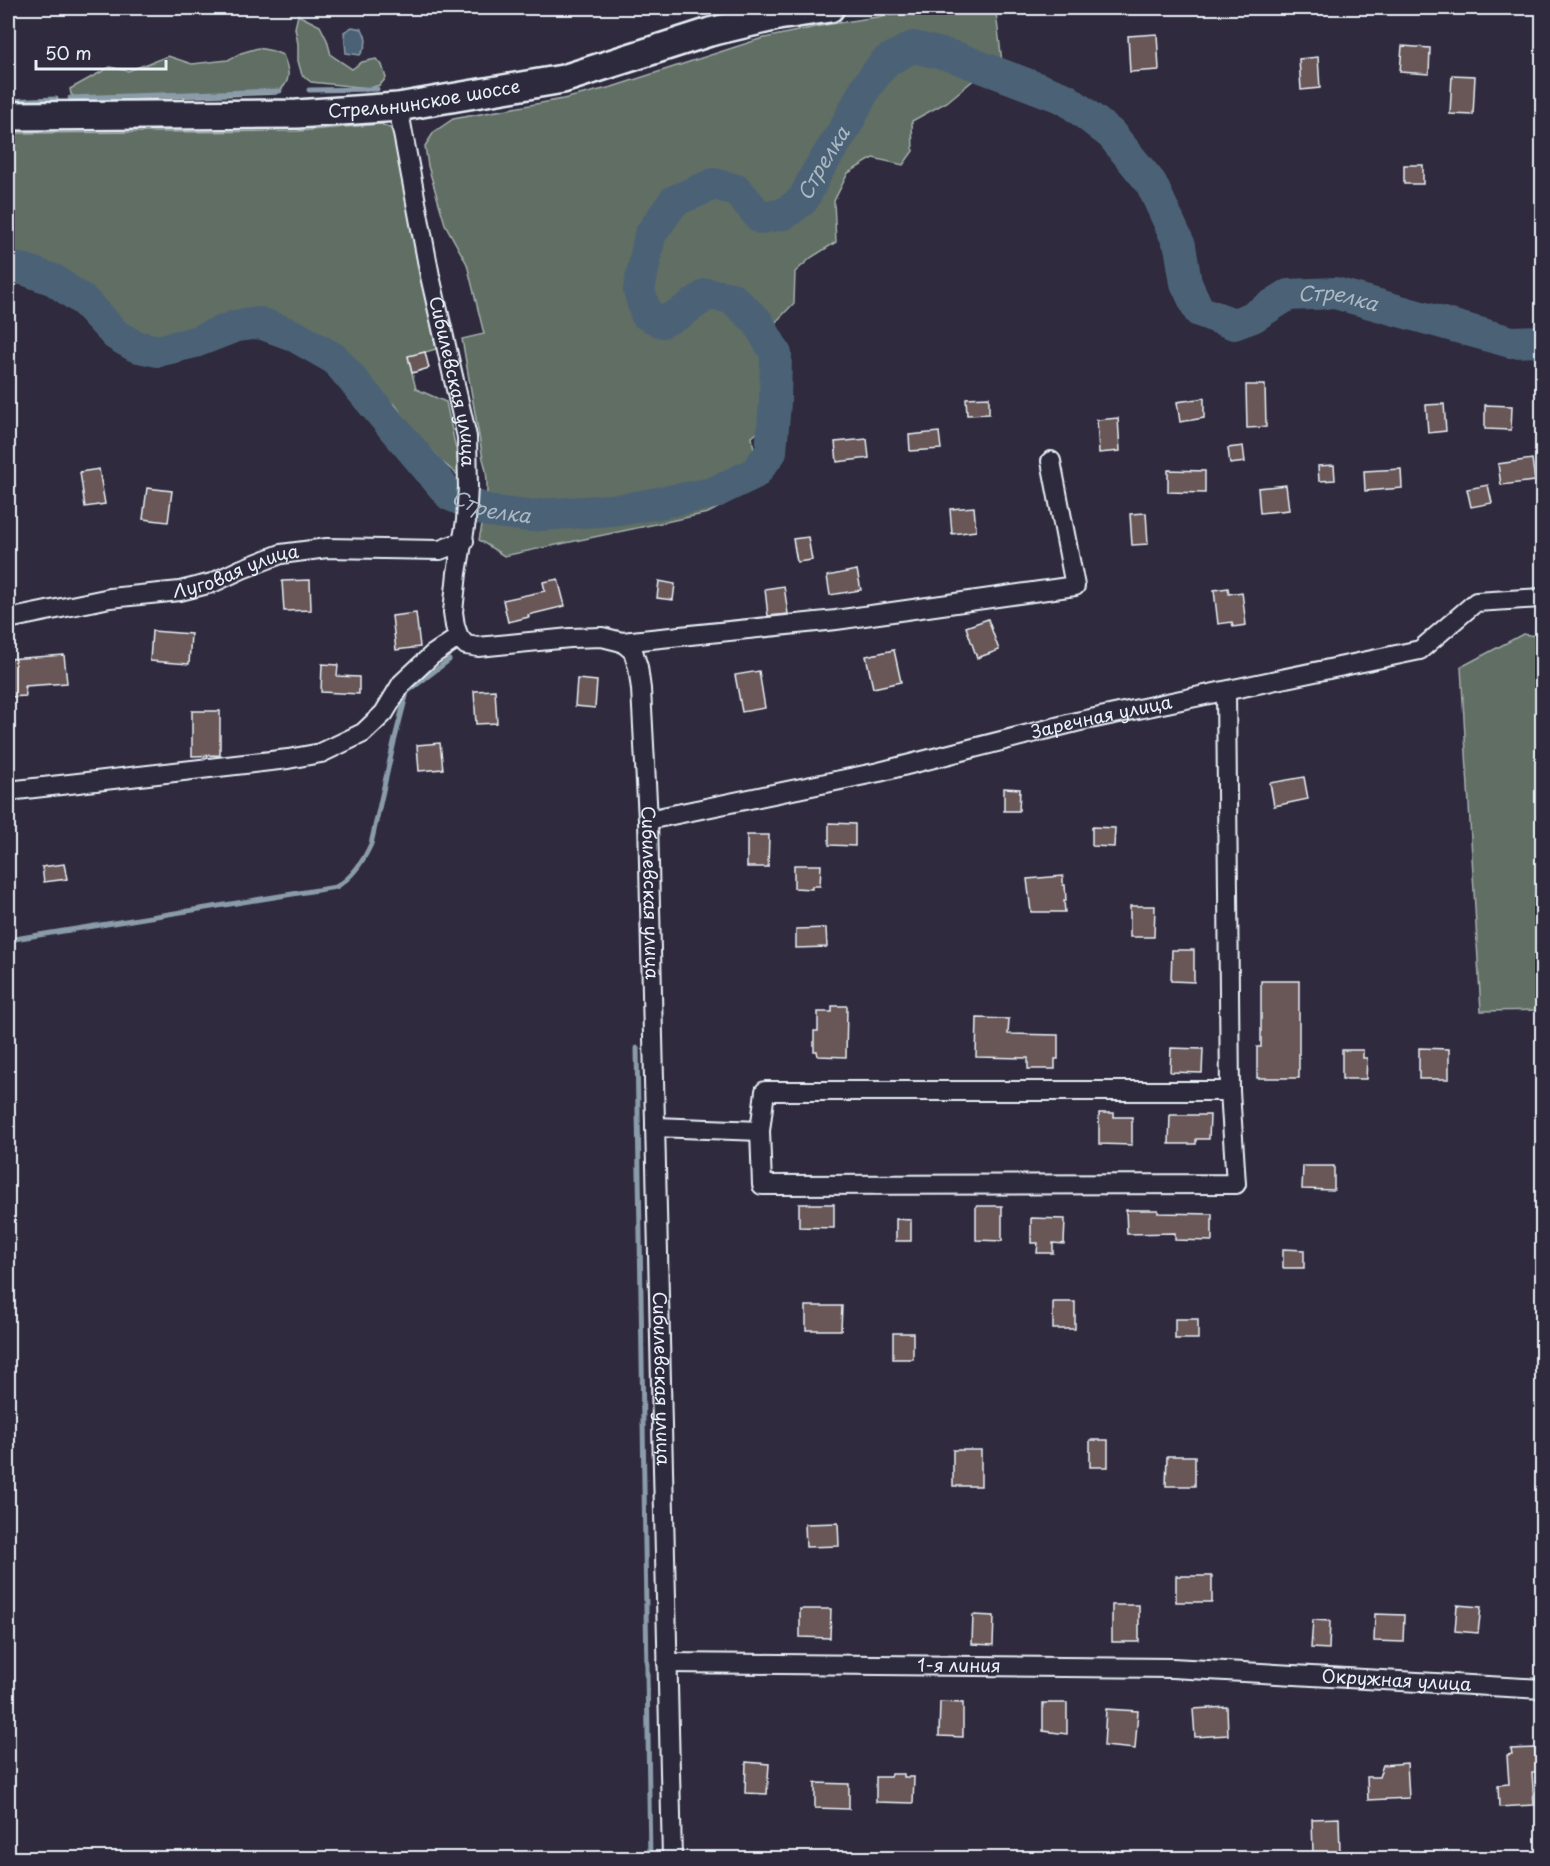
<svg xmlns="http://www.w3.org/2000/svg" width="1550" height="1866" viewBox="0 0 1550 1866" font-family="'Playpen Sans',sans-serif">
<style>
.green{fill:#616e63;stroke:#a4b0ae;stroke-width:1.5}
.water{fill:#4c6276;stroke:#8a9baa;stroke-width:1.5}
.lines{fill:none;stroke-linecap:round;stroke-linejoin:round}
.stream{stroke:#8a9baa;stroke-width:5}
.river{stroke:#4c6276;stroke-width:32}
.building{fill:#695757;stroke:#e8f1f8;stroke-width:1.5}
.minor-casing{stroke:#e8f1f8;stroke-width:22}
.secondary-casing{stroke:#e8f1f8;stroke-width:32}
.minor{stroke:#2f2a3d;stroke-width:18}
.secondary{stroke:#2f2a3d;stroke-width:27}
.labels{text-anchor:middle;stroke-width:6;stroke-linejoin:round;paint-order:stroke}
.street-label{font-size:18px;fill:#e8f1f8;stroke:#2f2a3d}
.water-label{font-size:20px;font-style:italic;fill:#aab8c4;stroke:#2f2a3d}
</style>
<rect width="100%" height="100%" fill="#2f2a3d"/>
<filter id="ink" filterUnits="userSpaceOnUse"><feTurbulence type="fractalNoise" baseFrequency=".0167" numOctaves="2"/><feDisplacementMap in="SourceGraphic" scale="12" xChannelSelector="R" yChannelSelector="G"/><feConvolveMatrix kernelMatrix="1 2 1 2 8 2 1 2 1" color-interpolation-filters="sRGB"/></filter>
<g filter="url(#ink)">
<g class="green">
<path d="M 992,8 L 996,13 L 1002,62 L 957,44 L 972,54 L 976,78 L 947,102 L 912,121 L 913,151 L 903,165 L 873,158 L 848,173 L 834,201 L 836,242 L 812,257 L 795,272 L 794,303 L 775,323 L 769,352 L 771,392 L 768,424 L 752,437 L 756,463 L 729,502 L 708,513 L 504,556 L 479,540 C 484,514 492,485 483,459 L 462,339 L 484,334 L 467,264 L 445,224 L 428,166 L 425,146 L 434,132 L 453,119 L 563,99 L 612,87 L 760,39 L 825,25 L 883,16 Z"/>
<polygon points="298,15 320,26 327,40 331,55 352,69 362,62 376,59 382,65 386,78 380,85 369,88 311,82 302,75 298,61 298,44 295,28"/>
<path d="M 258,48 L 273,51 L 283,55 C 290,72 292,82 276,94 L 79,101 L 71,94 L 70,89 L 110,67 L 128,71 L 168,56 L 192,64 L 228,60 L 241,53 Z"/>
<path d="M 381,124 L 390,128 L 397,138 L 423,283 L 436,349 L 408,357 L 416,389 L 446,402 L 456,449 L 459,476 C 453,471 447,466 441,461 C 437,457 434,451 429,448 C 425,444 418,441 414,437 C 405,428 404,415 396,406 C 387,396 376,397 367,386 C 359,377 353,365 345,357 C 323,337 281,315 251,314 C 218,312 187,347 152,341 C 119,335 108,315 86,295 C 66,276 34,265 8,260 L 8,133 L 298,131 Z"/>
<polygon points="1523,634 1542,637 1542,1010 1481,1011 1461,667"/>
</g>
<path class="water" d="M 352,27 L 362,29 C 368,40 367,45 360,55 L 346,53 L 344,32 Z"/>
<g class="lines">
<g class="stream">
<polyline points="309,90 377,89"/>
<polyline points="70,98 280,91"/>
<polyline points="8,101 56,99"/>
<path d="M 8,940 L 336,887 C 353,877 363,862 371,844 L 394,742 L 407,692 L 449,660"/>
<polyline points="637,1048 650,1858"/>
</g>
<path class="river" id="s1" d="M 8,267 L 26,270 L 54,280 L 85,302 L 116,335 L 135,346 L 158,351 L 195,342 L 236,326 L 260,323 L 293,335 L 335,359 L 450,495 L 488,511 L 527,516 L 625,509 L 713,493 L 755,473 L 771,452 L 775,402 L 776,354 L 757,321 L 732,298 L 708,294 L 679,314 L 662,322 L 646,314 L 639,290 L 650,235 L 674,201 L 714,184 L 737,190 L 761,218 L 784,214 L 803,200 L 817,172 L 845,128 L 866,87 L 885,62 L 913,47 L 955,57 L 1066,99 L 1111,134 L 1151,183 L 1180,246 L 1186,283 L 1199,311 L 1234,324 L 1253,317 L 1288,295 L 1335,293 L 1511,342 L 1542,341"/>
</g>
<g class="building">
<polygon points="1157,34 1159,70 1130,72 1128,36"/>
<polygon points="1402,46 1430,48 1429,74 1400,72"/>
<polygon points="1318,57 1320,88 1301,90 1299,59"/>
<polygon points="1452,75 1475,76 1473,115 1450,114"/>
<rect x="1404" y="165" width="19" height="19"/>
<polygon points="425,352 429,368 412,373 408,356"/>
<polygon points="1246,385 1265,385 1266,427 1247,428"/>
<polygon points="989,397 989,414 967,415 966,398"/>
<polygon points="1204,398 1204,418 1180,422 1177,402"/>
<polygon points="1444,404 1446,431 1428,433 1426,405"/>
<polygon points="1485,405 1512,406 1511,430 1485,429"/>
<polygon points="1118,418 1120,451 1099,453 1097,420"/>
<polygon points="939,432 941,449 910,451 909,435"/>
<polygon points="867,439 869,458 837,462 835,442"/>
<polygon points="1243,446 1245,462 1230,464 1228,448"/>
<polygon points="1532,459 1535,481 1501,485 1498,464"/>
<polygon points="1334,465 1335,480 1319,481 1318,466"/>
<polygon points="99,469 105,504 85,507 80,472"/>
<polygon points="1401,469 1402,488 1365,491 1364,471"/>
<polygon points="1168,470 1205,471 1205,493 1168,492"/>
<polygon points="1286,485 1289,510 1260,513 1258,488"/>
<polygon points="1488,485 1492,503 1471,507 1467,489"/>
<polygon points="147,488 172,491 168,522 143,519"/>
<polygon points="974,507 976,531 952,534 950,509"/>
<polygon points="1146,513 1148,544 1132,545 1130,514"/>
<polygon points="808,537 812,560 797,562 793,539"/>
<polygon points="857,570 861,590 830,595 827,576"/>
<polygon points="558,579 565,606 528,615 529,617 508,622 503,600 545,591 543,582"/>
<polygon points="310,580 311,610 284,611 282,581"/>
<polygon points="659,581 675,584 673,600 657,598"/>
<polygon points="784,586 788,614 768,616 765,589"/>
<polygon points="1228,588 1229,594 1242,592 1246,625 1233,627 1232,622 1218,624 1214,590"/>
<polygon points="416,613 420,647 396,650 392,616"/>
<polygon points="988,619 999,650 977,658 966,627"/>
<polygon points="152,631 191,634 189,664 150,661"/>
<polygon points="894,650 901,682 873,688 866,656"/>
<polygon points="64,655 67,683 25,686 26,696 9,697 8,659"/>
<polygon points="322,664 338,665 337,676 359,677 359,694 321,692"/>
<polygon points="759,671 765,708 742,712 735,675"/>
<polygon points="577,679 597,681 595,708 575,706"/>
<polygon points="495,690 497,723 476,724 474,691"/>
<polygon points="192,711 220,711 220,755 192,756"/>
<polygon points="440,743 443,769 419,771 417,745"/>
<polygon points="1304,777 1308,799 1274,806 1270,783"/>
<polygon points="1004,788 1020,789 1019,811 1004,811"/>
<polygon points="829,823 855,824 855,846 829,845"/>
<polygon points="1092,827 1115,828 1114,847 1092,846"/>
<polygon points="747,835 769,835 768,867 747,867"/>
<polygon points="64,864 67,879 44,882 42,867"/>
<polygon points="794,865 821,865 820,886 812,886 812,889 794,888"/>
<polygon points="1063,876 1063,885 1065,885 1066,901 1064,901 1065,912 1031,912 1027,879"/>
<polygon points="1130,906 1155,906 1154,937 1130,937"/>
<polygon points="826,928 827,947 796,948 796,929"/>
<polygon points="1172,950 1194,950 1194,982 1171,981"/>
<polygon points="1261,981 1299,981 1299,1078 1257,1078 1257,1047 1261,1047"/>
<polygon points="832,1006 847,1006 846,1057 818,1056 817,1051 814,1051 814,1031 818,1031 818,1012 832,1012"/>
<polygon points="977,1018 1009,1019 1008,1034 1058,1035 1058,1059 1055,1059 1055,1069 1028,1069 1028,1058 976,1057"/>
<polygon points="1171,1048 1203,1049 1202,1073 1170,1072"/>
<polygon points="1419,1048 1449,1049 1449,1079 1419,1079"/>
<polygon points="1342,1050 1363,1050 1363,1058 1367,1058 1366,1079 1342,1079"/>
<polygon points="1099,1113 1114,1113 1114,1117 1132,1117 1132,1145 1099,1144"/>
<polygon points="1170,1115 1210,1115 1209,1139 1196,1139 1196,1144 1169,1144"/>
<polygon points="1303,1166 1334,1166 1334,1190 1302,1189"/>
<polygon points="799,1204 834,1204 834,1228 799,1227"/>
<polygon points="976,1206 1002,1206 1002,1241 976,1240"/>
<polygon points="1126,1210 1158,1210 1158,1213 1212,1214 1212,1241 1175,1240 1175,1233 1127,1234"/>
<polygon points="1031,1218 1065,1219 1064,1244 1053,1243 1053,1253 1037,1253 1038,1243 1031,1243"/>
<polygon points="896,1219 911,1220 911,1241 896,1241"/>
<polygon points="1283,1249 1304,1250 1304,1268 1283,1268"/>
<rect x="1053" y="1302" width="22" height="27"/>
<polygon points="806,1306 842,1306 841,1330 806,1330"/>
<rect x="1175" y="1319" width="23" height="20"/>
<rect x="893" y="1333" width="20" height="26"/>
<rect x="1090" y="1440" width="18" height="27"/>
<rect x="953" y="1450" width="28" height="36"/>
<polygon points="1167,1456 1195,1456 1195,1486 1166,1486"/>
<polygon points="838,1523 839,1546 806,1547 805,1524"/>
<rect x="1176" y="1576" width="36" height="26"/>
<rect x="1112" y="1605" width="27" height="37"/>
<polygon points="1457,1605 1481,1607 1478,1633 1455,1631"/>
<polygon points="800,1609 831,1609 830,1638 800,1637"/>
<polygon points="1375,1614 1404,1615 1403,1642 1374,1641"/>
<polygon points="973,1615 994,1616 993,1645 972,1644"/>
<polygon points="1313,1620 1330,1621 1329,1649 1311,1648"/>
<polygon points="940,1702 963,1703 963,1737 939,1736"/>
<polygon points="1043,1703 1067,1703 1067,1734 1043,1731"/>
<polygon points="1227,1707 1228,1735 1195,1737 1193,1709"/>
<polygon points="1106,1709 1138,1711 1135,1749 1104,1746"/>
<polygon points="1535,1748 1536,1772 1532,1772 1534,1805 1499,1807 1498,1785 1509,1784 1507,1755 1512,1754 1511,1749"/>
<polygon points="746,1762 769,1764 767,1794 745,1793"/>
<polygon points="1407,1763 1409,1798 1368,1800 1367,1777 1379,1777 1383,1765"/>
<polygon points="891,1774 904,1774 904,1777 914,1777 913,1803 876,1802 876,1777 890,1777"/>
<polygon points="815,1783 849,1784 849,1809 815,1808"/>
<polygon points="1339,1818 1340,1853 1313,1854 1312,1819"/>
</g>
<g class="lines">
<g class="minor-casing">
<g id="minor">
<path id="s2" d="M 398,107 L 430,276 L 467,437 L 468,487 L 466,521 L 457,573 L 453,612 L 455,626 L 459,637 L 466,645 L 478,647 L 570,638 L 602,637 L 622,642 L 633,651 L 638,667 L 641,689 L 648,820 L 672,1858"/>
<path id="s3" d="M 8,619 L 110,598 L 180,591 L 212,583 L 242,569 L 281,554 L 327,548 L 440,550 L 464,541"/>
<polyline points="622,642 836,620 1075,586 1051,461"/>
<polyline points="8,791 288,759 321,753 363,733 384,713 402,683 432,655 459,637"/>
<path id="s4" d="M 648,820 L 879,772 L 1076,722 L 1420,650 L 1476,602 L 1542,598"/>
<polyline points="655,1127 760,1131 765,1091 1230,1091 1226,691"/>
<polyline points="760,1131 762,1185 1236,1184 1230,1091"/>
<path id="s5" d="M 667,1663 L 1172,1668 L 1542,1689"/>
</g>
</g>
<g class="secondary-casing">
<g id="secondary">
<path id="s6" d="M 8,116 L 297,114 L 398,107 L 563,79 L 710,32 L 778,16 L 830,8"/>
</g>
</g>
<use href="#minor" class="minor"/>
<use href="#secondary" class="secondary"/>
</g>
</g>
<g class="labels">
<g class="street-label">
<text dy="6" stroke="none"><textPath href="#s6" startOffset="417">Стрельнинское шоссе</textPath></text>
<text dy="6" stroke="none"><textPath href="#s2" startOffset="280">Сибилевская улица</textPath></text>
<text dy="6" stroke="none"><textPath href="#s3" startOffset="234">Луговая улица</textPath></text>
<text dy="6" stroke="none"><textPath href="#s4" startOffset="465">Заречная улица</textPath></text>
<text dy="6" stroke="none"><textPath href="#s2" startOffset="964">Сибилевская улица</textPath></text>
<text dy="6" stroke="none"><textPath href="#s2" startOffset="1450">Сибилевская улица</textPath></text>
<text dy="6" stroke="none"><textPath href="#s5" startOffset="292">1-я линия</textPath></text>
<text dy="6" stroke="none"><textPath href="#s5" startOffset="730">Окружная улица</textPath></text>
</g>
<g class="water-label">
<text dy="7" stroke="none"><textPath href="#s1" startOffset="1468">Стрелка</textPath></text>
<text dy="7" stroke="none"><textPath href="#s1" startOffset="2188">Стрелка</textPath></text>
<text dy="7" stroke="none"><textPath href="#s1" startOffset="588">Стрелка</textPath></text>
</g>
</g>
<rect width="1550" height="1866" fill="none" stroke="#2f2a3d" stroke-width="30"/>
<rect x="15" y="15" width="1520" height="1836" fill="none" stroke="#e8f1f8" stroke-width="2" filter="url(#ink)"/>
<path d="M36 60v9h130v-9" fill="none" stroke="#e8f1f8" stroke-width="3"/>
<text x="45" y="60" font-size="18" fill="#e8f1f8" stroke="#2f2a3d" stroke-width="4.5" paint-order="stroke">50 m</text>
</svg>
